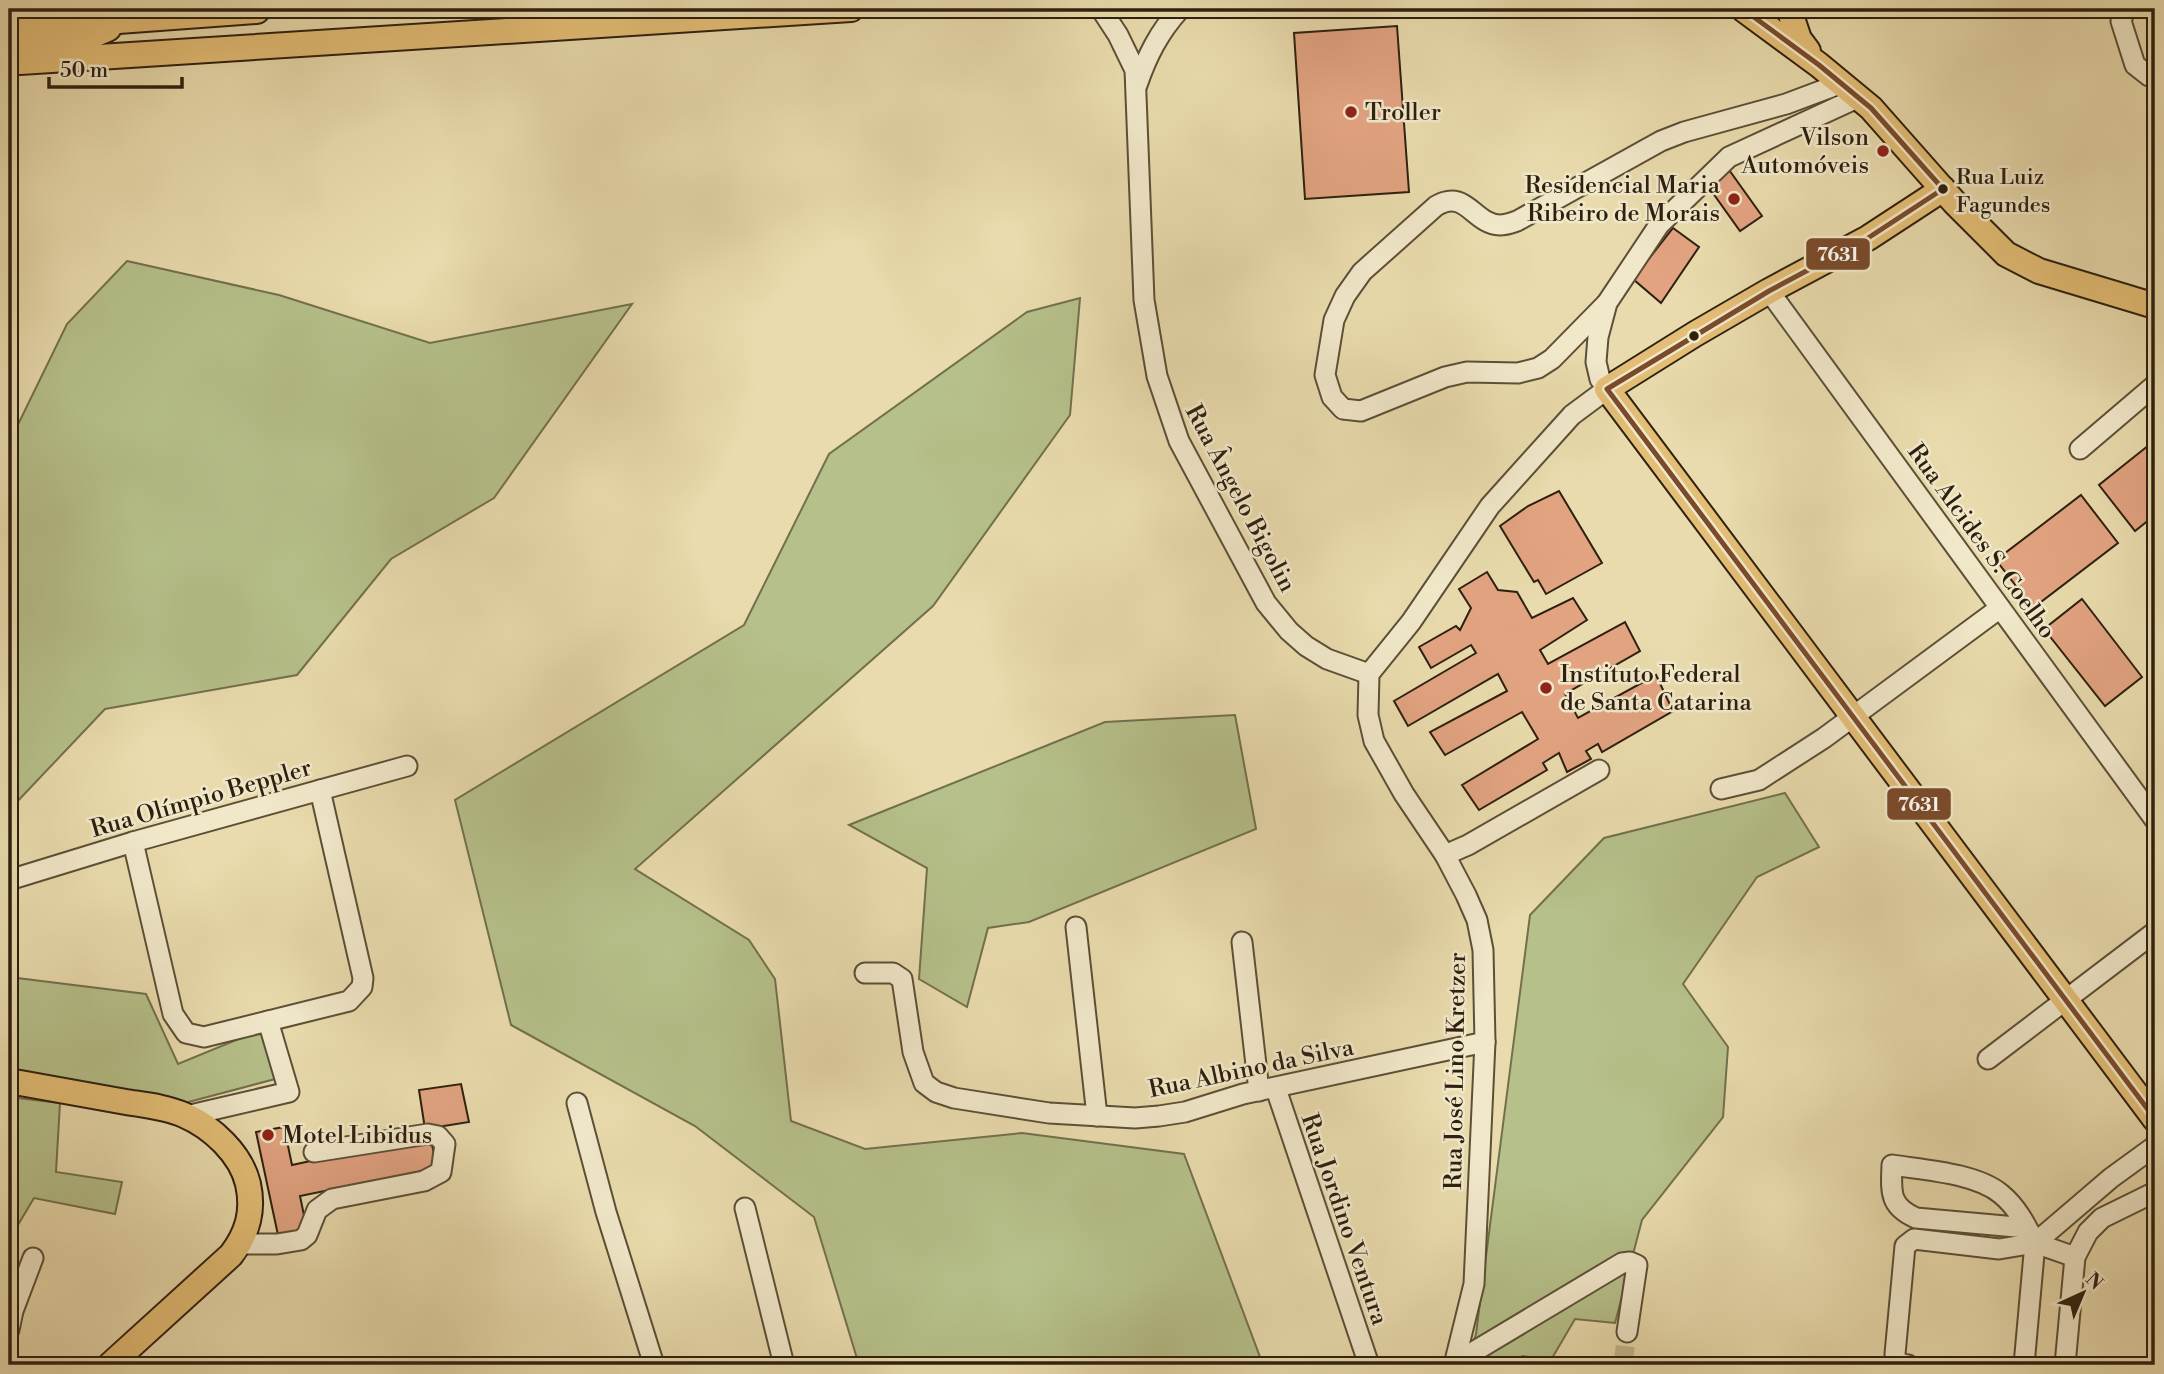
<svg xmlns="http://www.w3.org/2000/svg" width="2164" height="1374" viewBox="0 0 2164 1374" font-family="'Libre Bodoni',serif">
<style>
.green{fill:#b6c08a;stroke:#72704d;stroke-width:2}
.building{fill:#e2a381;stroke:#2d2010;stroke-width:2}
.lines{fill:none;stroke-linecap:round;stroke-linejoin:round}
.minor-tunnel{stroke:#c3b68e;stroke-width:19;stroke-dasharray:19 10;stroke-linecap:butt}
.minor-casing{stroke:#5c4f37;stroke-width:23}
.major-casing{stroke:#2d2010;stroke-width:28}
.highway-casing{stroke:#2d2010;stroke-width:32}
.minor{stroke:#f1e8ca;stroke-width:19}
.major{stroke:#e4be76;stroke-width:24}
.highway{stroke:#e4be76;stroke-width:28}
.bus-1-casing{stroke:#f1e8ca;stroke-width:10}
.bus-1{stroke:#7a4b2a;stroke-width:5}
.poi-dot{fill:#8f2418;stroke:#f1e8ca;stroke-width:2.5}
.bus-dot{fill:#2d2010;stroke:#f1e8ca;stroke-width:2.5}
.labels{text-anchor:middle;stroke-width:5;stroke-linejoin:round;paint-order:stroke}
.bus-label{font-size:22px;fill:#2d2010;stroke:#f1e8ca;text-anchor:start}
.poi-label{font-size:24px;fill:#2d2010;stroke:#f1e8ca;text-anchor:start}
.street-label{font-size:24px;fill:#2d2010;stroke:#f1e8ca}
.line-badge{stroke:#f1e8ca;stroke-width:2.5}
.badge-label{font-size:19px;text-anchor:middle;font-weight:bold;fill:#fff}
</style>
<rect width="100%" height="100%" fill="#e9dbad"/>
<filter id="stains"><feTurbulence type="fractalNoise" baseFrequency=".00286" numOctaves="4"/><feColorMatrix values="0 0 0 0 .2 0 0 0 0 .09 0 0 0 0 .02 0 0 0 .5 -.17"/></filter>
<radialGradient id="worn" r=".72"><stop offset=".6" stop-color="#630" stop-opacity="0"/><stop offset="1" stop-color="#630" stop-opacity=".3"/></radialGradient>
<g class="green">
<polygon points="127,261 279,295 430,343 632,304 494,498 391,559 297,675 105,709 14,805 9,805 9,443 67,324"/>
<polygon points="1080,298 1070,415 933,606 635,869 749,940 775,979 791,1121 865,1149 1022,1133 1184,1154 1263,1365 859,1365 814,1217 695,1126 511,1025 455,800 744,625 829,454 1027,312"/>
<polygon points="1235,715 1256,829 1029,922 988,928 967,1007 919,979 927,868 849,825 1105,722"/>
<polygon points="1785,793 1819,847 1757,877 1683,984 1728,1047 1723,1117 1642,1220 1615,1323 1575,1319 1551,1360 1522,1356 1519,1365 1466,1365 1476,1334 1530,915 1604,838"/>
<polygon points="9,977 146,994 178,1064 263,1029 279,1078 181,1104 9,1071"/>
<polygon points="9,1097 60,1103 56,1172 122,1182 115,1214 34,1198 9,1240"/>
</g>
<g class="building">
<polygon points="1397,26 1409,192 1305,199 1294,33"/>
<polygon points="1727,167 1762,216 1740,231 1705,182"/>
<polygon points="1673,228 1699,247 1661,303 1633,279"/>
<polygon points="2154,441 2155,515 2135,531 2099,485"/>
<polygon points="1559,491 1602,563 1546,594 1538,580 1534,582 1500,526 1528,506"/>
<polygon points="2081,495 2118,543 2033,608 1996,560"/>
<polygon points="1487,572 1498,590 1517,592 1532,618 1573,598 1587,620 1540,650 1548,664 1625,622 1640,651 1565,694 1578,718 1656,675 1673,711 1602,752 1598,744 1586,751 1591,759 1567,772 1559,753 1543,763 1547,770 1479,810 1462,785 1538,739 1522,712 1445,755 1430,732 1507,691 1498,674 1408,726 1394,701 1476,653 1471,645 1431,668 1419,647 1456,626 1460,630 1471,608 1459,589"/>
<polygon points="2082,599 2142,677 2105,706 2044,629"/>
<polygon points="461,1084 469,1122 425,1129 419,1090"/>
<polygon points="284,1127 292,1165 430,1135 437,1168 300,1196 307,1230 278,1235 256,1132"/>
</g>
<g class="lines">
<polyline class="minor-tunnel" points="1623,1365 1627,1332"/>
<g class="minor-casing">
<g id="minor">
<polyline points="1101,9 1118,35 1135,70 1144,300 1157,376 1179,441 1266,603 1289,631 1306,646 1327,659 1369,674"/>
<polyline points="2125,9 2121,21 2135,65 2149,76 2155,77"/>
<path d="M 1137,85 C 1147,56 1159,32 1180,9"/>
<polyline points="1769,291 2155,820"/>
<path d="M 1606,304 L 1552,359 L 1538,368 L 1518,373 L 1467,372 L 1445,377 L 1361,411 L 1343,409 L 1332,397 L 1325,375 L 1334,320 L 1345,296 L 1362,272 L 1436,206 C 1466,188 1473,224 1500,225 C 1506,225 1511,223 1517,221 L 1661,141 L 1684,132 L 1786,104 L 1842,83"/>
<polyline points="2080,449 2155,385"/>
<polyline points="1721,789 1759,780 1824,738 2000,608"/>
<polyline points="133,842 173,1014 186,1033 204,1037 349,1001 362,987 363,978 320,790"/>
<polyline points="1445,855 1468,845 1599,770"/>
<polyline points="9,880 133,842 407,766"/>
<polyline points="1076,927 1097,1116"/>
<polyline points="1242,942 1259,1091"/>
<polyline points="865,973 893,973 902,979 913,1052 924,1083 936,1092 954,1098 1049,1113 1135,1118 1159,1116 1185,1112 1243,1094 1485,1042"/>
<polyline points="1988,1059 2155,932"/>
<polyline points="1276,1089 1369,1365"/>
<polyline points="577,1103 606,1212 654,1365"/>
<polyline points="186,1116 289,1092 268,1021"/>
<polyline points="745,1208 784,1365"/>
<polyline points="2035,1243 2111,1178 2155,1146"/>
<polyline points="240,1244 277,1244 301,1240 307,1235 317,1210 332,1199 424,1181 441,1172 445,1144 438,1136 428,1134 314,1152"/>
<polyline points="9,1330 13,1311 33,1258"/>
<polyline points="1455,1363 1622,1263 1630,1262 1637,1265 1627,1332"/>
<polyline points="1454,1365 1474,1284 1485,1042 1483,950 1477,920 1466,895 1445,855 1404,794 1374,741 1368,715 1369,674 1411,622 1490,506 1572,415 1607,389 1600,379 1596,362 1598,337 1607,303 1659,225 1729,157 1857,98"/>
<path d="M 1908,1365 C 1900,1364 1896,1362 1895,1354 L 1905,1246 L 1914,1239 L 1999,1249 L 2035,1243 L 2075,1257"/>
<path d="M 2024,1365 L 2035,1243 C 2026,1225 2017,1207 2001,1194 C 1976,1173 1924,1170 1892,1165 C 1891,1192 1889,1206 1916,1218 L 2027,1228"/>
<polyline points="2065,1365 2075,1257 2088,1232 2102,1218 2155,1192"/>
</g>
</g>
<g class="major-casing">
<g id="major">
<polyline points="1743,9 1819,65 1871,108 1955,203 2006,254 2039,271 2155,306"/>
<polyline points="1789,9 1799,39 1808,51"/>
<polyline points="20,62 851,9"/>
<polyline points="1943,189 1868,238 1769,291 1695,334 1607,389 2155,1119"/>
<path d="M 9,1081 C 48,1088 87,1095 126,1102 C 145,1105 166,1107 184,1115 C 212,1127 241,1154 248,1184 C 254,1211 248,1233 231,1255 L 110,1365"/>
</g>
</g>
<g class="highway-casing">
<g id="highway">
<polyline points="9,27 256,9"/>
<polyline points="9,55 69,43 107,27"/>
</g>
</g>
<use href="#minor" class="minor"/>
<use href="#major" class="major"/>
<use href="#highway" class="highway"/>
<g class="bus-1-casing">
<polyline id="bus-1" points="1743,9 1819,65 1871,108 1943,189 1868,238 1769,291 1607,389 2155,1119"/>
</g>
<use href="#bus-1" class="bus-1"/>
</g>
<g class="poi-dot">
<circle cx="1351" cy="112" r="7"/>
<circle cx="1883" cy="151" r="7"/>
<circle cx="1734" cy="199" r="7"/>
<circle cx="1546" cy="688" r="7"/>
<circle cx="268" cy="1135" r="7"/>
</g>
<g class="bus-dot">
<circle cx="1943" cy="189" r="6"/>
<circle cx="1694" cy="336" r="6"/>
</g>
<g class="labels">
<g class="bus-label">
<text x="1956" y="184">Rua Luiz<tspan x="1956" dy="28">Fagundes</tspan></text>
</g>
<g class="poi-label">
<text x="1365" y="120">Troller</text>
<text x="1869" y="145" text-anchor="end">Vilson<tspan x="1869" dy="28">Automóveis</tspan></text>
<text x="1720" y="193" text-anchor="end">Residencial Maria<tspan x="1720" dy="28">Ribeiro de Morais</tspan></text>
<text x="1560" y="682">Instituto Federal<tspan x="1560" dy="28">de Santa Catarina</tspan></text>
<text x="282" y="1143">Motel Libidus</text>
</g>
<g class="street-label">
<text transform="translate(1241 498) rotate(62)" y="8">Rua Ângelo Bigolin</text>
<text transform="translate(1982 541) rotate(54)" y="8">Rua Alcides S. Coelho</text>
<text transform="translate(201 798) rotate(-16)" y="8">Rua Olímpio Beppler</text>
<text transform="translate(1251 1068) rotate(-12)" y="8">Rua Albino da Silva</text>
<text transform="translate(1455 1071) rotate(-89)" y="8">Rua José Lino Kretzer</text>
<text transform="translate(1345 1219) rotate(71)" y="8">Rua Jordino Ventura</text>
</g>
</g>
<g class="line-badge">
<rect x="1805" y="237" width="66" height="34" rx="7" fill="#7a4b2a"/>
<rect x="1886" y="787" width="66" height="34" rx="7" fill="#7a4b2a"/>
</g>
<g class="badge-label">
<text x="1838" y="261">7631</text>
<text x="1919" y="811">7631</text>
</g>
<rect width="2164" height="1374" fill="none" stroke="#e9dbad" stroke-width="35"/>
<rect x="10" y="10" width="2143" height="1353" fill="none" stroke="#2d2010" stroke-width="3.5"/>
<rect x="18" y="18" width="2129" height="1339" fill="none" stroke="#2d2010" stroke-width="2"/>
<g transform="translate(2083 1293) rotate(44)" stroke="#f1e8ca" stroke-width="5" paint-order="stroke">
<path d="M0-5L12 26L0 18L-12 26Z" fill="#2d2010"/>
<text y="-10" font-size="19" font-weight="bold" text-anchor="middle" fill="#2d2010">N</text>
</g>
<path d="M49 77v10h133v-10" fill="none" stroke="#2d2010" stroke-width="3.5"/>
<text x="60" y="77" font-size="21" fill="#2d2010" stroke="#f1e8ca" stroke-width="5" paint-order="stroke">50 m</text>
<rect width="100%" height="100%" filter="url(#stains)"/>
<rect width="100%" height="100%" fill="url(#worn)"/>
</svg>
